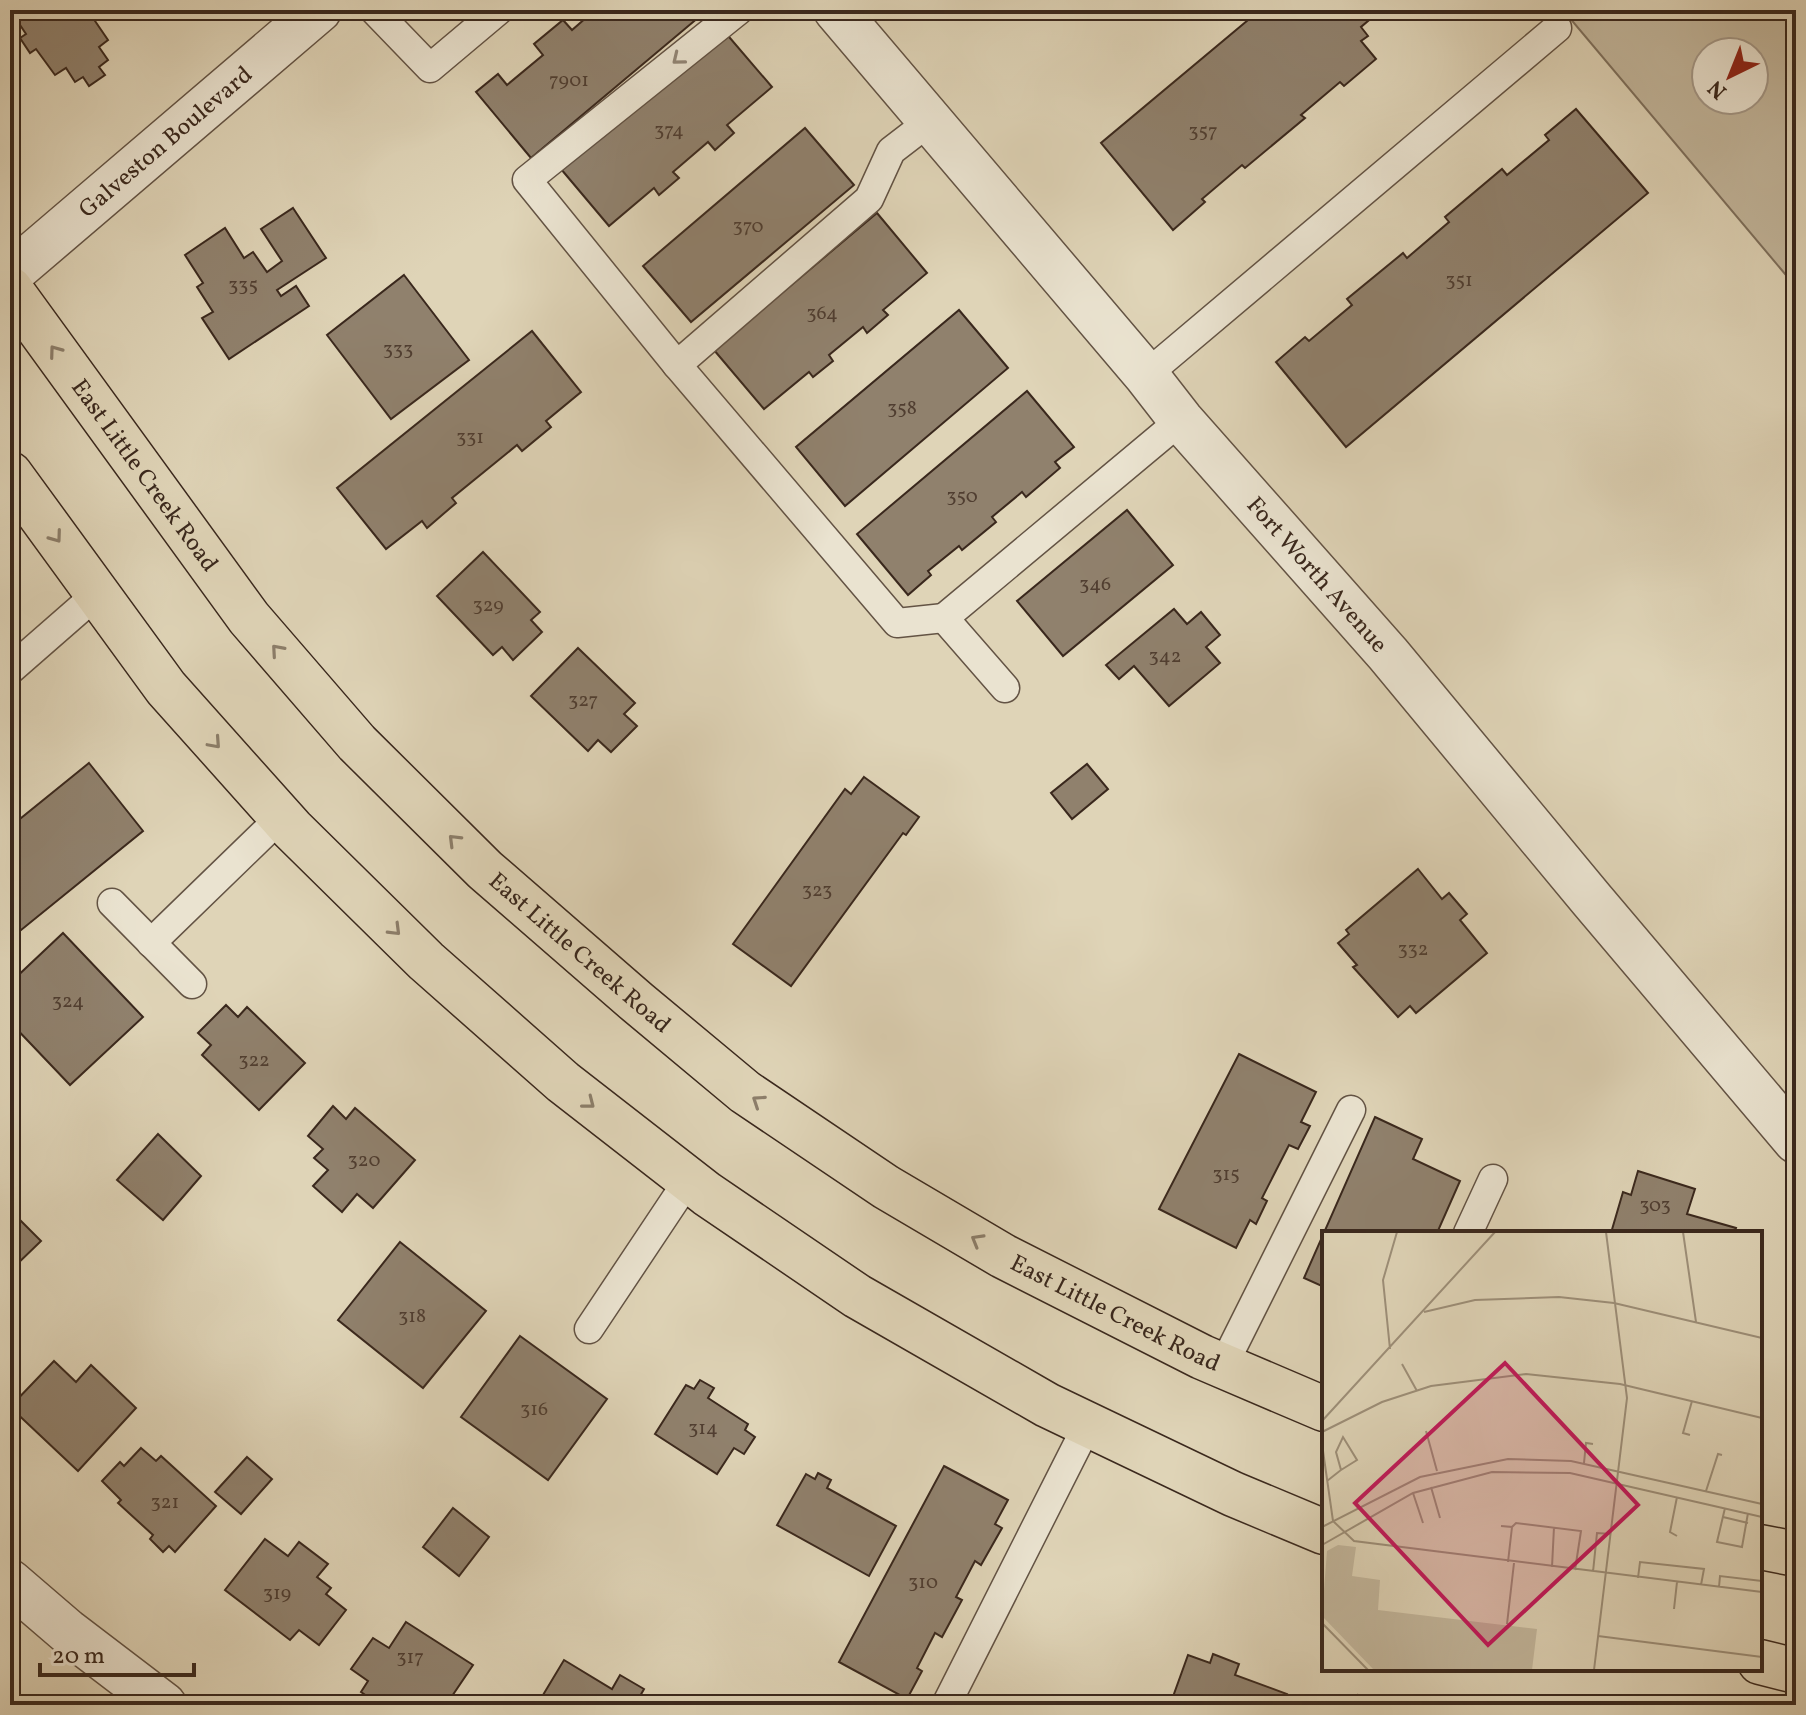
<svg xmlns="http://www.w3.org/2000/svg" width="1806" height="1715" viewBox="0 0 1806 1715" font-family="Vollkorn,serif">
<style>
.green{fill:#c3b79d;stroke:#7e705d;stroke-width:2;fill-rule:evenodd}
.building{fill:#90816d;stroke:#3a281d;stroke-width:2}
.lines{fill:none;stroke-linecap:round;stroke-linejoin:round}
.lane-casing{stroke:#635344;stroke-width:31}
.street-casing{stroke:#635344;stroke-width:47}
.primary-casing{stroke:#3a281d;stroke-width:47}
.lane{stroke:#eae3d0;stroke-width:28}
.street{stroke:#eae3d0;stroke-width:44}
.primary{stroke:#dfd4b7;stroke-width:44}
.oneway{stroke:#928676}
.oneway2{stroke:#8c7e6a}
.labels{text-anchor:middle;stroke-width:6;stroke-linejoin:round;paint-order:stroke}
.number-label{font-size:20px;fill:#503e31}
.street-label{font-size:24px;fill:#3a281d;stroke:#eae3d0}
.inset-road{fill:none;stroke:#9d8f79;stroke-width:2}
.view{fill:#c2185b;fill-opacity:0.15;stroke:#c2185b;stroke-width:4}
.inset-edge{fill:none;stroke:#3a281d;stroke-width:4}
</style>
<rect width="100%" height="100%" fill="#dfd4b7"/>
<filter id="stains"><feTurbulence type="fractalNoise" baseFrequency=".0025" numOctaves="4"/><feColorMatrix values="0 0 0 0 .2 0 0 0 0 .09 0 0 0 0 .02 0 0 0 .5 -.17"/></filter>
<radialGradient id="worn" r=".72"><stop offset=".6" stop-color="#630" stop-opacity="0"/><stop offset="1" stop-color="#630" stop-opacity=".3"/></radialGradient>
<path class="green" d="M 1563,10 L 1796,10 L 1796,287 ZM 1706,52 L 1754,52 L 1754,100 L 1706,100 Z"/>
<g class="building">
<polygon points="10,10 99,10 101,12 93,18 108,40 99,47 108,60 99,67 105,75 89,86 83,77 75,82 66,68 55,75 36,49 30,53 20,38 26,34"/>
<polygon points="595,10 703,10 705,12 531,158 476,92 498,74 507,85 543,55 534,44 563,20 572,30"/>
<polygon points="1260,10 1371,10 1375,15 1361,27 1368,36 1361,41 1376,59 1344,86 1340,82 1301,115 1305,118 1245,168 1242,165 1202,199 1205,202 1173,230 1101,143"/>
<polygon points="724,31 772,87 727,125 734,133 715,150 708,142 673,172 679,178 659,195 654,188 609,226 561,169"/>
<polygon points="1576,109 1648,193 1346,447 1276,362 1305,337 1309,341 1352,305 1347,299 1403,253 1407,258 1449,222 1445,217 1502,169 1507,175 1549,140 1545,135"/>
<polygon points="805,128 854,185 691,322 643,266"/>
<polygon points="293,208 326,258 277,290 281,296 296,286 309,306 229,359 202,318 213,312 197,287 203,283 185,255 225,228 244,258 253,252 267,272 282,261 261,229"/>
<polygon points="877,213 927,273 883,310 888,315 867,333 863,327 829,355 833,361 813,377 809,372 764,409 714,350"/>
<polygon points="404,275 469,360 391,419 327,335"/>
<polygon points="959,310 1008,368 845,506 796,447"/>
<polygon points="532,331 581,392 546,421 551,427 522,451 517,445 452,498 456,503 427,528 422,521 386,549 337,488"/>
<polygon points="1027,391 1074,447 1055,462 1060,468 1026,497 1022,492 992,517 996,522 962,550 959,546 928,571 931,575 908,595 857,534"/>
<polygon points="1127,510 1173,565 1063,656 1017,601"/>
<polygon points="483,552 540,612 531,620 542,632 513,660 502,647 493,655 437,596"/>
<polygon points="1174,609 1187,624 1201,612 1220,635 1206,647 1220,663 1169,706 1134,666 1119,679 1106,665"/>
<polygon points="578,648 635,703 624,714 637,726 611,752 598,740 588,751 531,696"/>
<polygon points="89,763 143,831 10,939 10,827"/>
<polygon points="1087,764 1108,789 1072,819 1051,793"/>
<polygon points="864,777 919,817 906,835 903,833 791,986 733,944 845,789 851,794"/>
<polygon points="1418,869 1442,899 1449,893 1467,914 1460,920 1487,953 1416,1013 1410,1006 1398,1017 1353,967 1357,965 1338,943 1349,934 1346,930"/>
<polygon points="63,933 143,1017 70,1085 10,1022 10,983"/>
<polygon points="226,1005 238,1017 247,1007 305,1063 259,1110 202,1055 211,1045 198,1033"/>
<polygon points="1239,1054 1316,1092 1301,1122 1310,1126 1298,1149 1289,1145 1262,1198 1267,1201 1256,1224 1250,1220 1236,1248 1159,1209"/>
<polygon points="333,1106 346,1119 355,1108 415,1160 373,1208 357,1194 342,1212 313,1186 328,1170 314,1158 323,1149 308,1136"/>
<polygon points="1375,1117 1422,1139 1413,1159 1460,1181 1437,1233 1324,1233 1324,1287 1304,1278"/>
<polygon points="158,1134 201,1176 163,1220 117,1180"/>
<polygon points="1638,1171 1695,1189 1687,1214 1736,1228 1734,1233 1611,1233 1623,1192 1631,1195"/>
<polygon points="10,1210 41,1241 10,1271"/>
<polygon points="400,1242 486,1311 423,1388 338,1320"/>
<polygon points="520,1336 607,1399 548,1480 461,1417"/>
<polygon points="54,1361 76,1382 91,1365 136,1408 78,1471 10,1407"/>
<polygon points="700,1380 714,1388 708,1398 748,1424 745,1430 755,1437 744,1454 734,1448 717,1474 655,1434 686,1385 694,1389"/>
<polygon points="141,1448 156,1461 161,1456 216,1506 175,1552 169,1546 163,1552 150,1539 153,1535 118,1503 121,1500 102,1481 120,1462 124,1466"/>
<polygon points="247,1457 272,1479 241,1514 215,1492"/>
<polygon points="944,1466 1008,1500 995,1524 1002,1528 981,1565 975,1561 956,1597 962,1600 942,1637 935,1633 917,1668 922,1671 907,1699 839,1662"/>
<polygon points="818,1473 831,1480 827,1488 896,1526 869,1576 777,1525 806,1474 815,1479"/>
<polygon points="453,1508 489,1537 459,1576 423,1547"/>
<polygon points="265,1539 288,1556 299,1542 328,1564 317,1577 331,1588 326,1594 346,1610 319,1645 299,1630 290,1640 225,1590"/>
<polygon points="406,1622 473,1665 446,1705 380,1705 361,1692 368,1681 351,1669 373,1638 389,1648"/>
<polygon points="1213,1654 1239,1664 1235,1675 1287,1694 1283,1705 1170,1705 1188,1655 1210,1663"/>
<polygon points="564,1660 612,1689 620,1675 644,1689 635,1705 537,1705"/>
<polygon points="1358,1695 1379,1703 1379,1705 1355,1705"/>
</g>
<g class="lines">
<g class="lane-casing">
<g id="lane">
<polyline points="374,10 430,68 499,10"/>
<polyline points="739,10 527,180 677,365 897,623 944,618"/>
<polyline points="677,365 869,199 891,151 930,121"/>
<polyline points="1146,375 1557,28"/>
<polyline points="10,670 97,594"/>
<polyline points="1005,688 944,618 1181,420"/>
<polyline points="112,903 192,984"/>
<polyline points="151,943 282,816"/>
<polyline points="1468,1233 1493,1179"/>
<polyline points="589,1329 689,1179"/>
<polyline points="1223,1366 1351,1110"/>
<polyline points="946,1705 1088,1424"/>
</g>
</g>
<g class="street-casing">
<g id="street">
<path id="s1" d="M 836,10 L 1146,375 L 1181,420 L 1388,654 L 1592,900 L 1796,1141"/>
<path id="s2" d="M 10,274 L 319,10"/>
<polyline points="10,1582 67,1631 164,1705"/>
</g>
</g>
<g class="primary-casing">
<g id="primary">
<path id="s3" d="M 10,289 L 249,618 L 357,743 L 485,870 L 637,1002 L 745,1092 L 886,1187 L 1003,1256 L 1202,1357 L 1324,1409"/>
<polyline points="10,474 166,688 292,829 426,961 563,1082 707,1194 857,1296 1047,1405 1233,1494 1324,1532"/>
<polyline points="1760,1547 1796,1554"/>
<polyline points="1760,1662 1796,1671"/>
</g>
</g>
<use href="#lane" class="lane"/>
<use href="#street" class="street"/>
<use href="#primary" class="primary"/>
</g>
<defs><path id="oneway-chevron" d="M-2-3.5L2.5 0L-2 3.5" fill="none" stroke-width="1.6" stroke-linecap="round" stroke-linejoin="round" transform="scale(2)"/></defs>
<use class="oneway" href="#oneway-chevron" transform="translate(678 59) rotate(141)"/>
<g class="oneway2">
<use href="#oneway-chevron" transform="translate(55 351) rotate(-126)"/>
<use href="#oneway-chevron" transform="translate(56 537) rotate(54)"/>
<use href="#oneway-chevron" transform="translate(277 650) rotate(-131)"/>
<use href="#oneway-chevron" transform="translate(215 743) rotate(48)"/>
<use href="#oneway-chevron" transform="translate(454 840) rotate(-135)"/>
<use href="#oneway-chevron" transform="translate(395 930) rotate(45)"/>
<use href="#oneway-chevron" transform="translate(758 1101) rotate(-146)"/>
<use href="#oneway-chevron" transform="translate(589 1103) rotate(38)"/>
<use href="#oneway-chevron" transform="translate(977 1240) rotate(-150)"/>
</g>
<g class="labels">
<g class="number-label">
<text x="569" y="86">7901</text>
<text x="669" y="136">374</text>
<text x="1203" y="137">357</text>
<text x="748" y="232">370</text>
<text x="1459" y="286">351</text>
<text x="243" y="291">335</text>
<text x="822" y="319">364</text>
<text x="398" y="355">333</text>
<text x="902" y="414">358</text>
<text x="470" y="443">331</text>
<text x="962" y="502">350</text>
<text x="1095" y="590">346</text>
<text x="488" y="611">329</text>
<text x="1165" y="662">342</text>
<text x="583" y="706">327</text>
<text x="817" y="896">323</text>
<text x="1413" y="955">332</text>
<text x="68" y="1007">324</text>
<text x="254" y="1066">322</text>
<text x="364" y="1166">320</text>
<text x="1226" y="1180">315</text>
<text x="1655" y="1211">303</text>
<text x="412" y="1322">318</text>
<text x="534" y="1415">316</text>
<text x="703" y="1434">314</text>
<text x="165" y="1508">321</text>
<text x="923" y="1588">310</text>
<text x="277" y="1599">319</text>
<text x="410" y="1663">317</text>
</g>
<g class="street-label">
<text dy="8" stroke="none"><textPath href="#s2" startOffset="204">Galveston Boulevard</textPath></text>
<text dy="8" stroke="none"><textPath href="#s3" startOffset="230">East Little Creek Road</textPath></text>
<text dy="8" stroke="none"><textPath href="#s1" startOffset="742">Fort Worth Avenue</textPath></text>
<text dy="8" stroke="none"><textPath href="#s3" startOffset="878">East Little Creek Road</textPath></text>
<text dy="8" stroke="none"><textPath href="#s3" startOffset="1526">East Little Creek Road</textPath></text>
</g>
</g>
<g transform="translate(1322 1231)">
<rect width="440" height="440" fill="#dfd4b7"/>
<path d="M 16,314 L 34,316 L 30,345 L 58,349 L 56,379 L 215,398 L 210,439 L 52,439 L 0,385 L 5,320 Z" fill="#c3b79d"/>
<path class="inset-road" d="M 361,1 L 374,91M 102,81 L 153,69 L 237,66 L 292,72 L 440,107M 68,118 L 61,49 L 75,1M 80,133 L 95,160M 0,190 L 173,1M 104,200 L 115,240M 0,201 L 60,171 L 109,155 L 204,143 L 298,153 L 440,187M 368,204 L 361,202 L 370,170M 0,213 L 11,290 L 32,310 L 440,361M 262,232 L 264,212 L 271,213M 5,250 L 19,239 L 14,221 L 21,206 L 35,229 L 19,239M 109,256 L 118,287M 384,260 L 396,223 L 400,224M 91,262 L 101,292M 403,277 L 395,311 L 420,316 L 426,282M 401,286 L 426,292M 179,295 L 190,296 L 186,331M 0,296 L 98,246 L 186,228 L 249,230 L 440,273M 190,296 L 194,292 L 259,300 L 253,339M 355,305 L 348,301 L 355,266M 0,314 L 91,262 L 170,241 L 248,242 L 440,286M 230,336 L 232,296M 271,341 L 275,302 L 289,303M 316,347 L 318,331 L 382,338 L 379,354M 397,356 L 398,345 L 440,350M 352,378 L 355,351M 0,392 L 46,439M 185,393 L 192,332M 276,405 L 440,426M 272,439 L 305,167 L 284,1"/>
<path class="view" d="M 183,132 L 316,274 L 166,414 L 33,272 Z"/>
<rect width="440" height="440" class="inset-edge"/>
</g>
<rect width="1806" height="1715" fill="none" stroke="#dfd4b7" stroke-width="40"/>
<rect x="12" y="12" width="1782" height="1691" fill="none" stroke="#3a281d" stroke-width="4"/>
<rect x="20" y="20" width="1766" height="1675" fill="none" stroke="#3a281d" stroke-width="2"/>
<g transform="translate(1730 76) rotate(223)"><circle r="38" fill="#eae3d0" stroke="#a49888" stroke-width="2"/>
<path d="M0-6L14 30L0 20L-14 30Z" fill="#8f2418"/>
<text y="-12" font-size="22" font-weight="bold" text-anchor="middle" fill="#3a281d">N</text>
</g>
<path d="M40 1663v12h154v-12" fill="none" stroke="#3a281d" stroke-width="4"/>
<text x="52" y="1663" font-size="24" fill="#3a281d" stroke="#eae3d0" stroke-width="6" paint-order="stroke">20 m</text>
<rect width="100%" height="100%" filter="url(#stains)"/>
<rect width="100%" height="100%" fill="url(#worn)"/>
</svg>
